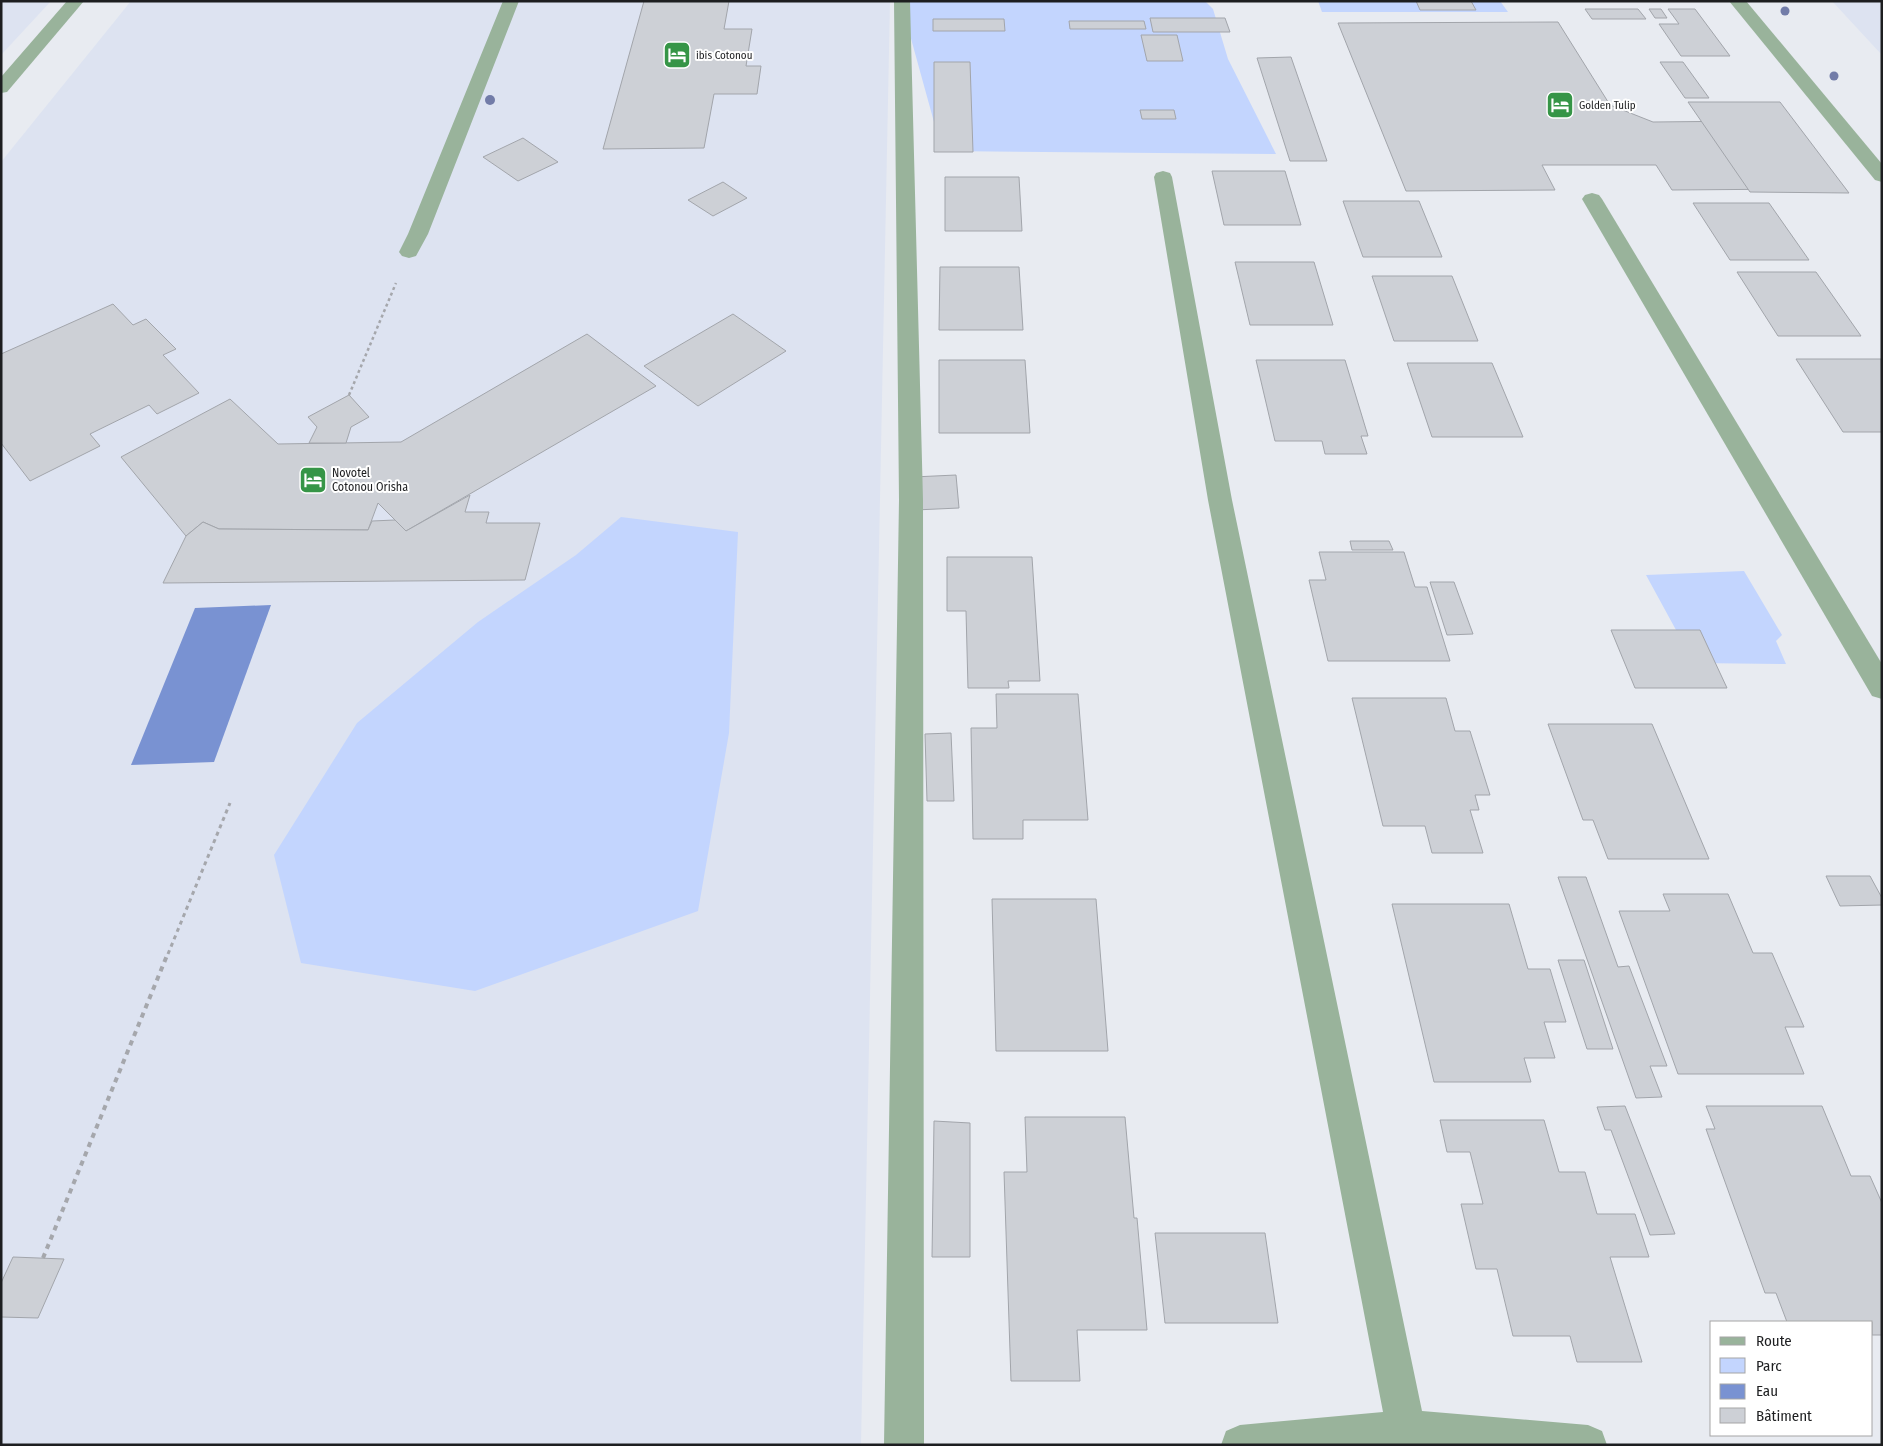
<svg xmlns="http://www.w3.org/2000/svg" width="1883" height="1446" viewBox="0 0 1883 1446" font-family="'Fira Sans Condensed',sans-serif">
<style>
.built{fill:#dde3f1}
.green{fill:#c3d5fe}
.water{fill:#7992d2}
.building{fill:#cdd0d6;stroke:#a2a5ab}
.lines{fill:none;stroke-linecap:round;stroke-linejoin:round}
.path-far2{stroke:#a5a7ac;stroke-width:2.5;stroke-dasharray:3 3;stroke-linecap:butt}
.path-far1{stroke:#a5a7ac;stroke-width:3;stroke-dasharray:4 4;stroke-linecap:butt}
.path{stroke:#a5a7ac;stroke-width:4;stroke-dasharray:5 5;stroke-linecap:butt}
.minor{fill:#99b39b;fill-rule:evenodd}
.tree{fill:#727ca8}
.labels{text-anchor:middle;stroke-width:4;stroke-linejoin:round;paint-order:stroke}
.far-poi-label{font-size:11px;fill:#1d1e20;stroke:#fff;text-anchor:start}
.poi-label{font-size:12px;fill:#1d1e20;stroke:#fff;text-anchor:start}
</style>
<rect width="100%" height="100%" fill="#e8ebf1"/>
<g class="built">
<polygon points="1,1 51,1 1,55"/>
<polygon points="131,1 890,1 861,1445 1,1445 1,162"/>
<polygon points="1832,1 1882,1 1882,55"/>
</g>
<g class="green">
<polygon points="910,1 1205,1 1213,9 1228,59 1276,154 942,151 910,35"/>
<polygon points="1318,1 1500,1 1508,12 1322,12"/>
<polygon points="621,517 738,532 729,733 698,911 475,991 301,963 274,855 357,723 478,622 576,555"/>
<polygon points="1744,571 1782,635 1776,641 1786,664 1694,663 1646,575"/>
</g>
<polygon class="water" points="271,605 214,762 131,765 195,608"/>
<g class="building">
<polygon points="644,1 729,1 724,29 752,29 746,66 761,66 757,94 714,94 704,148 603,149"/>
<polygon points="1416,1 1471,1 1476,10 1420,10"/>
<polygon points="1585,9 1638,9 1646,19 1592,19"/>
<polygon points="1649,9 1661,9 1667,18 1655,18"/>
<polygon points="1668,9 1695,9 1730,56 1681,56 1659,24 1679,24"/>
<polygon points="1150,18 1225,18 1230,32 1153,32"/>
<polygon points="933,19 1004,19 1005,31 933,31"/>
<polygon points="1069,21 1144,21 1146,29 1070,29"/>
<polygon points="1558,22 1610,105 1653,122 1749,121 1800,189 1672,190 1656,165 1542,165 1555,190 1406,191 1338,23"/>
<polygon points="1141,35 1177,35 1183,61 1147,61"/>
<polygon points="1291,57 1327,161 1290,161 1257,58"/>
<polygon points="934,62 970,62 973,152 934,152"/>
<polygon points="1660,62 1683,62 1709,98 1685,98"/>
<polygon points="1688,102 1780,102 1849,193 1750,192"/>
<polygon points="1140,110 1174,110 1176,119 1142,119"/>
<polygon points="523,138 558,162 518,181 483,157"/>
<polygon points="1212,171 1285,171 1301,225 1224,225"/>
<polygon points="945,177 1019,177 1022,231 945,231"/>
<polygon points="723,182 747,198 713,216 688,200"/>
<polygon points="1343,201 1419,201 1442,257 1363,257"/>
<polygon points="1693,203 1769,203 1809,260 1730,260"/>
<polygon points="1235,262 1314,262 1333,325 1250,325"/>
<polygon points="940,267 1019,267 1023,330 939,330"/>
<polygon points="1737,272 1816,272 1861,336 1778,336"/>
<polygon points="1372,276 1452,276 1478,341 1394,341"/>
<polygon points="113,304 133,325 146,319 176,349 163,355 199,393 157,414 149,405 90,434 100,446 30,481 1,443 1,354"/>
<polygon points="733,314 786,351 698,406 644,366"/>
<polygon points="587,334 656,386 406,531 378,503 368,530 219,529 203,522 186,536 121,457 230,399 278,444 401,442"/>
<polygon points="1796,359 1881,359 1882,432 1843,432"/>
<polygon points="939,360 1025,360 1030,433 939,433"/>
<polygon points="1256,360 1345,360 1368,436 1361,436 1367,454 1325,454 1322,441 1275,441"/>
<polygon points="1407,363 1492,363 1523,437 1432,437"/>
<polygon points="349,395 369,417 351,427 346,443 309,443 317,427 308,417"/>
<polygon points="956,475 959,508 915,510 913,477"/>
<polygon points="470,495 465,512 489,512 486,523 540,523 525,580 163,583 186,536 203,522 219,529 368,530 372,521 395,520 406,531"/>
<polygon points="1350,541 1389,541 1393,550 1352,550"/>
<polygon points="1319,552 1404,552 1415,587 1427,587 1450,661 1328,661 1309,580 1326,580"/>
<polygon points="947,557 1032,557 1040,681 1008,681 1009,688 968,688 966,611 947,611"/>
<polygon points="1430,582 1454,582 1473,634 1447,635"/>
<polygon points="1611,630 1700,630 1727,688 1635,688"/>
<polygon points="996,694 1078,694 1088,820 1023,820 1023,839 973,839 971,728 997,728"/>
<polygon points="1352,698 1446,698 1455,731 1470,731 1490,795 1475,795 1479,810 1470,810 1483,853 1432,853 1425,826 1383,826"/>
<polygon points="1548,724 1652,724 1709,859 1608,859 1593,820 1583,820"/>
<polygon points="951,733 954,801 927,801 925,734"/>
<polygon points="1826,876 1870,876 1882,898 1882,905 1840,906"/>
<polygon points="1558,877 1586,877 1618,967 1629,966 1667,1066 1650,1066 1662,1097 1636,1098"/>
<polygon points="1663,894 1728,894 1753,953 1772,953 1804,1027 1785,1027 1804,1074 1678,1074 1619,911 1670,911"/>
<polygon points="992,899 1096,899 1108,1051 996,1051"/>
<polygon points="1392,904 1509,904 1528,969 1550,969 1566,1022 1544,1022 1555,1058 1524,1058 1531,1082 1434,1082"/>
<polygon points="1558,960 1584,960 1613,1049 1587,1049"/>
<polygon points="1625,1106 1675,1234 1650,1235 1611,1130 1605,1130 1597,1107"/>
<polygon points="1706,1106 1822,1106 1851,1176 1870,1176 1882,1203 1882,1335 1872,1335 1872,1322 1787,1322 1776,1293 1765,1293 1706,1129 1715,1129"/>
<polygon points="1025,1117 1125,1117 1134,1218 1137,1218 1147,1330 1077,1330 1080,1381 1011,1381 1004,1172 1027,1172"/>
<polygon points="1440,1120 1544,1120 1559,1172 1585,1172 1597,1214 1635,1214 1649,1257 1610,1257 1642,1362 1577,1362 1570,1336 1513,1336 1497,1269 1476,1269 1461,1204 1483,1204 1470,1152 1447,1152"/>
<polygon points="934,1121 970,1123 970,1257 932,1257"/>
<polygon points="1155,1233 1265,1233 1278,1323 1165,1323"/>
<polygon points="13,1257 64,1259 38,1318 1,1317 1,1283"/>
</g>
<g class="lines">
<polyline class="path-far2" points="349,395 396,283"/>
<polyline class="path-far1" points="168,954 230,803"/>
<polyline class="path" points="43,1258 168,953"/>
<g class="minor">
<polygon points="67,1 84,1 7,92 1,93 1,77"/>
<polygon points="503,1 519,1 428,234 416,256 409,258 402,256 399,252 408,234"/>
<polygon points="894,1 910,1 923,500 924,1445 884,1445 899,500"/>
<polygon points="1729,1 1746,1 1882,164 1882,182 1875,180"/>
<polygon points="1163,171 1170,173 1172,177 1232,500 1422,1411 1588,1425 1602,1431 1607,1445 1221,1445 1226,1431 1240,1425 1383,1412 1208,500 1154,177 1156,173"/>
<polygon points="1592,193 1599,195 1602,199 1882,664 1882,699 1872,696 1582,199 1585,195"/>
</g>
</g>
<g class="tree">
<circle cx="1785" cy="11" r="4.5"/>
<circle cx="1834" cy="76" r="4.5"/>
<circle cx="490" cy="100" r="5"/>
</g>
<defs>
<g id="hotel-square" transform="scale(1.4375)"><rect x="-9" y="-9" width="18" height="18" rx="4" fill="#369547" stroke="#fff"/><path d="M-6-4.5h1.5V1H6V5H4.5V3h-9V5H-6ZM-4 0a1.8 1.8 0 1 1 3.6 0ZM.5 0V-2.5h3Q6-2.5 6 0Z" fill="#fff"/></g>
</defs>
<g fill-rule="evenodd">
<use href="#hotel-square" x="677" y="55"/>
<use href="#hotel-square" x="1560" y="105"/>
<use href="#hotel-square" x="313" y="480"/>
</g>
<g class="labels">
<g class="far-poi-label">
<text x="696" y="59">ibis Cotonou</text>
<text x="1579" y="109">Golden Tulip</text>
</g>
<g class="poi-label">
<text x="332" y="477">Novotel<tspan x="332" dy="14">Cotonou Orisha</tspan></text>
</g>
</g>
<rect width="1883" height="1446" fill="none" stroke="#1d1e20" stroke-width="5"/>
<rect x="1710" y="1321" width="162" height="115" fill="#ffffff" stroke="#a5a5a6"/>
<rect x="1720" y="1337" width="25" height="8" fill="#99b39b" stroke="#a5a5a6"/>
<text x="1756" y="1346" font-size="15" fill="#1d1e20">Route</text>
<rect x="1720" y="1358" width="25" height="15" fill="#c3d5fe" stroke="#a5a5a6"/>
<text x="1756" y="1371" font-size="15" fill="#1d1e20">Parc</text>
<rect x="1720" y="1384" width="25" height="15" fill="#7992d2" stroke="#a5a5a6"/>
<text x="1756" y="1396" font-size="15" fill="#1d1e20">Eau</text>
<rect x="1720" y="1408" width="25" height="15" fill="#cdd0d6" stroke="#a5a5a6"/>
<text x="1756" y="1421" font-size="15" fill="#1d1e20">Bâtiment</text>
</svg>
